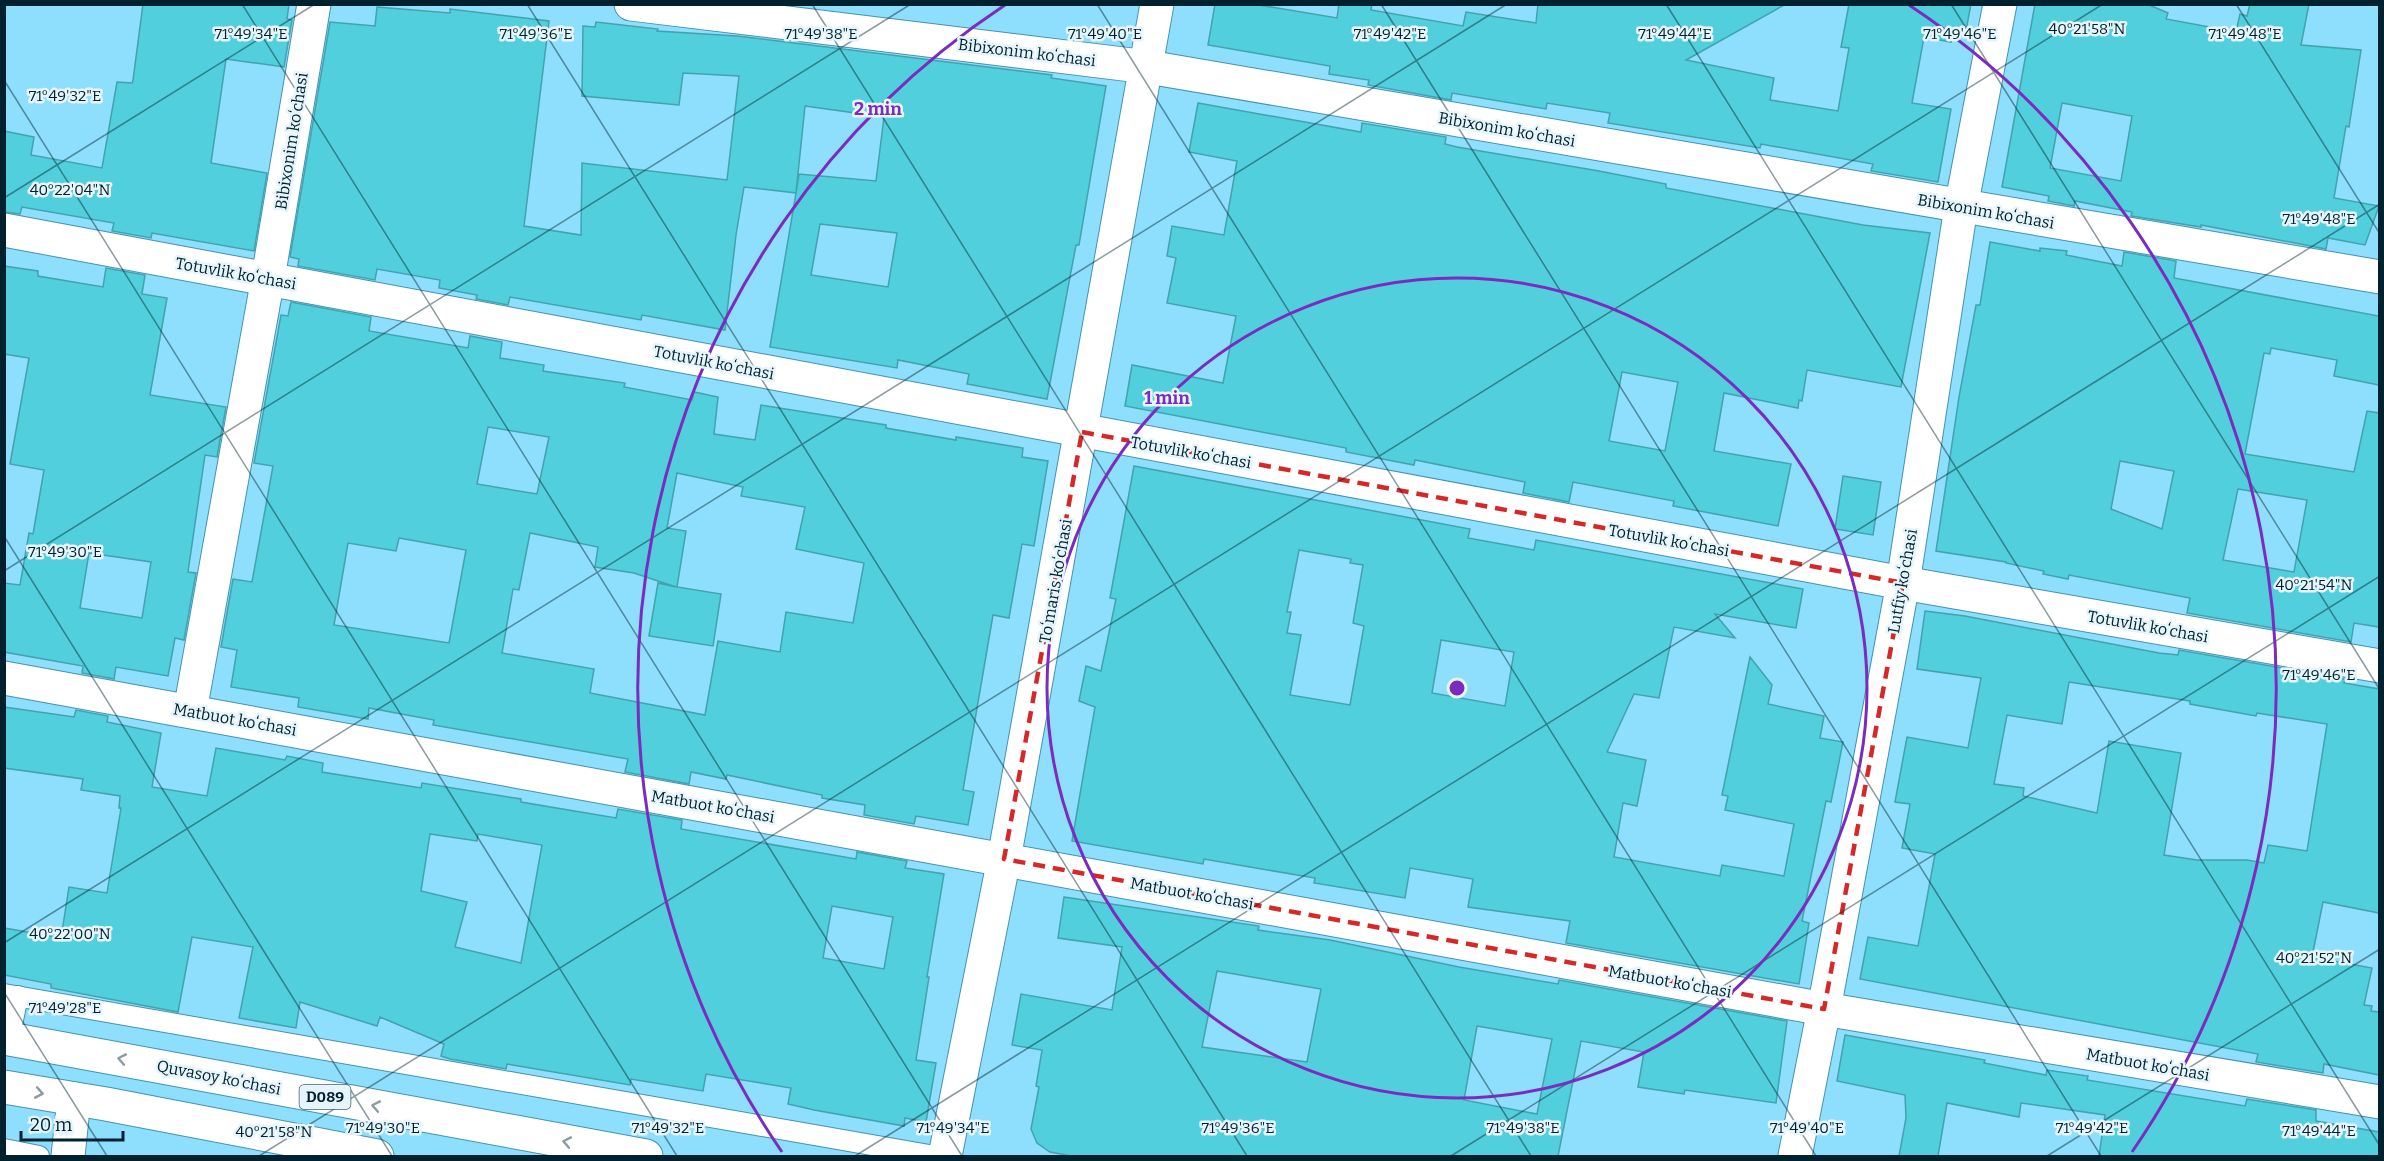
<svg xmlns="http://www.w3.org/2000/svg" width="2384" height="1161" viewBox="0 0 2384 1161" font-family="Bitter,serif">
<style>
.building{fill:#52cfdd;stroke:#42a2ad;stroke-width:1.5;fill-rule:evenodd}
.lines{fill:none;stroke-linecap:round;stroke-linejoin:round}
.lane-casing{stroke:#4293b1;stroke-width:22}
.street-casing{stroke:#4293b1;stroke-width:35}
.primary-casing{stroke:#4293b1;stroke-width:35}
.lane{stroke:#fff;stroke-width:20}
.street{stroke:#fff;stroke-width:33}
.primary{stroke:#fff;stroke-width:33}
.oneway{stroke:#8c9ba0}
.marked{fill:none;stroke:#d62828;stroke-width:4.5;stroke-dasharray:12 8;stroke-linejoin:round}
.ticks{fill:none;stroke:#00212d;stroke-width:1.5;stroke-opacity:0.45}
.ring{fill:none;stroke:#7b2cbf;stroke-width:3}
.labels{text-anchor:middle;stroke-width:5;stroke-linejoin:round;paint-order:stroke}
.shield{fill:#e6f5fb;stroke:#45616b;stroke-width:1.5}
.shield-label{font-size:15px;font-weight:bold;fill:#00212d}
.street-label{font-size:16px;fill:#00212d;stroke:#e6f5fb}
.ticks-label{font-size:15px;text-anchor:middle;fill:#00212d;stroke:#e6f5fb;stroke-width:5;stroke-linejoin:round;paint-order:stroke}
.centre{fill:#7b2cbf;stroke:#e6f5fb;stroke-width:3}
.ring-label{font-size:18px;text-anchor:middle;font-weight:bold;fill:#7b2cbf;stroke:#e6f5fb;stroke-width:5;stroke-linejoin:round;paint-order:stroke}
</style>
<rect width="100%" height="100%" fill="#8edefe"/>
<g class="building">
<polygon points="143,4 289,4 287,19 292,20 284,67 226,59 211,163 267,173 254,251 152,233 151,238 112,231 114,223 22,207 20,214 4,212 4,131 34,137 31,155 102,168 117,82 132,83 133,80"/>
<polygon points="1215,4 1253,4 1337,18 1339,4 1372,4 1371,10 1463,26 1466,12 1536,23 1538,4 1786,4 1686,60 1774,78 1770,100 1838,111 1849,48 1841,47 1849,4 1971,4 1965,36 1952,34 1951,42 1924,37 1912,103 1951,109 1938,182 1871,171 1873,164 1761,144 1760,148 1608,123 1610,113 1547,103 1546,109 1452,93 1451,100 1368,85 1369,80 1329,74 1330,66 1208,45"/>
<path d="M 2035,4 L 2147,4 L 2168,13 L 2166,19 L 2236,32 L 2240,14 L 2247,16 L 2250,4 L 2309,4 L 2301,45 L 2361,50 L 2349,127 L 2346,126 L 2334,198 L 2379,206 L 2365,245 L 2328,238 L 2326,249 L 2201,225 L 2201,227 L 2131,216 L 2132,212 L 2075,201 L 2074,206 L 2048,201 L 2049,196 L 2002,187 ZM 2062,103 L 2132,116 L 2121,181 L 2050,168 Z"/>
<path d="M 377,7 L 450,13 L 450,9 L 549,21 L 524,226 L 581,235 L 582,163 L 727,180 L 739,76 L 683,73 L 679,105 L 582,96 L 583,26 L 595,27 L 596,22 L 658,29 L 657,31 L 737,36 L 1052,75 L 1051,78 L 1106,86 L 1079,245 L 1076,245 L 1047,399 L 967,384 L 969,374 L 898,360 L 897,368 L 770,347 L 796,193 L 744,187 L 736,235 L 725,330 L 642,315 L 641,320 L 510,297 L 508,305 L 476,299 L 477,295 L 439,288 L 440,280 L 377,269 L 375,280 L 298,266 L 299,259 L 290,257 L 330,22 L 375,26 ZM 805,106 L 884,117 L 876,181 L 799,174 L 796,193 ZM 820,224 L 897,233 L 888,287 L 811,275 Z"/>
<path d="M 1198,103 L 1361,132 L 1362,123 L 1446,137 L 1445,144 L 1457,147 L 1599,171 L 1666,184 L 1666,188 L 1863,225 L 1930,233 L 1901,387 L 1807,370 L 1802,401 L 1799,400 L 1798,408 L 1724,393 L 1714,451 L 1791,464 L 1778,526 L 1673,506 L 1674,501 L 1573,482 L 1569,502 L 1523,493 L 1525,482 L 1415,460 L 1414,465 L 1346,452 L 1346,448 L 1125,406 L 1132,365 L 1223,383 L 1236,316 L 1167,303 L 1176,258 L 1167,256 L 1172,226 L 1224,235 L 1237,161 L 1189,152 ZM 1622,372 L 1678,382 L 1665,451 L 1609,441 Z"/>
<path d="M 1990,242 L 2040,251 L 2040,248 L 2067,251 L 2066,255 L 2122,266 L 2124,252 L 2176,261 L 2174,278 L 2379,316 L 2379,385 L 2334,376 L 2337,360 L 2271,348 L 2270,354 L 2264,353 L 2245,454 L 2354,472 L 2367,411 L 2379,413 L 2379,627 L 2354,623 L 2351,642 L 2187,613 L 2190,598 L 2069,575 L 2068,579 L 2043,574 L 2044,571 L 2006,563 L 2006,562 L 1936,551 L 1959,397 L 1976,305 L 1980,305 ZM 2120,461 L 2174,471 L 2162,529 L 2111,509 ZM 2238,489 L 2307,500 L 2294,572 L 2223,560 Z"/>
<path d="M 4,266 L 38,271 L 38,276 L 103,287 L 106,268 L 145,275 L 142,294 L 167,298 L 150,395 L 226,407 L 217,457 L 205,455 L 188,572 L 196,573 L 184,640 L 175,638 L 168,676 L 116,667 L 114,679 L 82,673 L 83,666 L 4,652 L 4,583 L 20,585 L 29,533 L 33,534 L 44,470 L 10,464 L 29,358 L 4,354 ZM 89,553 L 151,562 L 142,618 L 80,608 Z"/>
<path d="M 291,302 L 371,317 L 369,331 L 468,348 L 470,336 L 502,342 L 500,358 L 544,365 L 543,371 L 625,383 L 624,387 L 692,400 L 694,392 L 718,397 L 714,434 L 755,440 L 761,405 L 886,425 L 886,428 L 956,440 L 956,437 L 1023,448 L 1022,457 L 1048,461 L 1034,546 L 1022,544 L 1009,618 L 993,615 L 963,790 L 974,792 L 968,825 L 916,816 L 914,824 L 864,815 L 865,805 L 822,798 L 822,795 L 727,775 L 726,779 L 691,772 L 689,784 L 625,772 L 628,759 L 433,725 L 434,720 L 369,708 L 368,719 L 298,707 L 299,698 L 231,687 L 237,650 L 221,647 L 233,579 L 252,582 L 273,466 L 254,463 L 281,315 L 288,316 ZM 488,427 L 549,437 L 537,494 L 477,484 ZM 677,473 L 743,487 L 741,496 L 805,507 L 796,549 L 864,563 L 853,623 L 786,612 L 780,652 L 718,641 L 705,715 L 590,693 L 594,669 L 502,653 L 513,589 L 519,590 L 530,533 L 598,547 L 595,567 L 634,573 L 676,587 L 658,583 L 649,636 L 713,646 L 721,594 L 677,587 L 686,531 L 667,528 ZM 399,538 L 466,550 L 449,643 L 334,625 L 348,543 L 396,551 Z"/>
<path d="M 1134,466 L 1470,529 L 1468,538 L 1534,550 L 1536,540 L 1803,589 L 1796,628 L 1715,614 L 1735,638 L 1674,627 L 1659,698 L 1634,694 L 1607,752 L 1646,760 L 1637,806 L 1623,803 L 1614,857 L 1720,876 L 1722,865 L 1784,876 L 1794,824 L 1725,810 L 1728,796 L 1722,795 L 1750,657 L 1772,685 L 1768,704 L 1824,716 L 1820,738 L 1843,742 L 1831,802 L 1826,801 L 1802,921 L 1809,923 L 1799,984 L 1566,943 L 1570,921 L 1468,907 L 1473,879 L 1410,868 L 1405,898 L 1314,883 L 1315,878 L 1250,867 L 1204,859 L 1203,864 L 1072,841 L 1095,707 L 1079,701 L 1086,666 L 1101,671 L 1116,599 L 1110,598 ZM 1299,550 L 1351,559 L 1350,563 L 1363,565 L 1353,623 L 1364,626 L 1350,705 L 1290,695 L 1301,635 L 1287,633 L 1291,612 L 1287,612 ZM 1441,640 L 1514,652 L 1505,706 L 1432,693 Z"/>
<polygon points="1843,476 1881,482 1873,535 1835,529"/>
<path d="M 1925,611 L 1965,616 L 2159,653 L 2178,655 L 2179,650 L 2345,679 L 2344,683 L 2379,689 L 2379,913 L 2323,902 L 2312,957 L 2372,968 L 2364,1005 L 2372,1006 L 2371,1011 L 2379,1012 L 2379,1075 L 2324,1064 L 2323,1073 L 2256,1062 L 2258,1054 L 1860,979 L 1868,937 L 1918,946 L 1923,920 L 1935,854 L 1902,848 L 1910,804 L 1895,802 L 1907,737 L 1968,748 L 1981,678 L 1917,669 ZM 2069,682 L 2190,701 L 2190,704 L 2256,716 L 2257,713 L 2327,724 L 2307,851 L 2268,845 L 2264,863 L 2247,860 L 2197,860 L 2164,855 L 2181,753 L 2109,741 L 2097,813 L 2023,796 L 2024,788 L 1994,784 L 2007,715 L 2062,724 Z"/>
<path d="M 4,707 L 74,717 L 76,710 L 108,716 L 107,722 L 161,733 L 152,787 L 207,796 L 216,748 L 285,760 L 287,756 L 323,763 L 322,772 L 421,788 L 422,783 L 521,799 L 521,802 L 616,818 L 618,809 L 682,820 L 681,829 L 856,859 L 857,852 L 907,861 L 905,868 L 944,874 L 927,977 L 929,977 L 916,1060 L 936,1063 L 926,1122 L 905,1118 L 904,1126 L 814,1110 L 788,1104 L 791,1088 L 706,1074 L 703,1091 L 631,1079 L 630,1085 L 507,1064 L 506,1069 L 450,1059 L 441,1056 L 444,1044 L 380,1017 L 377,1026 L 300,1002 L 296,1028 L 239,1018 L 253,947 L 192,937 L 178,1012 L 51,988 L 51,984 L 4,975 L 4,928 L 61,938 L 69,887 L 107,893 L 121,808 L 119,808 L 120,796 L 81,790 L 83,779 L 4,768 ZM 430,834 L 477,841 L 478,834 L 542,845 L 521,963 L 455,947 L 467,902 L 421,891 ZM 832,906 L 893,917 L 884,969 L 823,958 Z"/>
<path d="M 1064,897 L 1259,926 L 1258,930 L 1330,940 L 1459,967 L 1558,984 L 1559,980 L 1787,1021 L 1776,1103 L 1685,1090 L 1684,1094 L 1638,1087 L 1644,1052 L 1581,1041 L 1558,1156 L 1071,1156 L 1050,1152 L 1037,1143 L 1031,1129 L 1039,1087 L 1036,1086 L 1042,1050 L 1012,1045 L 1021,994 L 1112,1010 L 1122,947 L 1058,938 ZM 1217,971 L 1321,989 L 1307,1062 L 1202,1047 ZM 1477,1026 L 1552,1039 L 1537,1114 L 1464,1100 Z"/>
<polygon points="1845,1035 1985,1060 1984,1063 2046,1075 2047,1070 2088,1076 2087,1080 2245,1106 2247,1099 2316,1110 2316,1121 2379,1132 2379,1156 2099,1156 2105,1115 2021,1103 2019,1117 1947,1103 1938,1156 1899,1156 1906,1118 1905,1095 1837,1081"/>
</g>
<g class="lines">
<g class="lane-casing">
<g id="lane">
<polyline points="4,994 935,1156"/>
<polyline points="9,1039 18,996"/>
<polyline points="4,1149 39,1156"/>
</g>
</g>
<g class="street-casing">
<g id="street">
<polyline points="631,4 1148,67 2380,277"/>
<polyline points="4,230 1903,583 2380,666"/>
<polyline points="4,678 1824,1009 2380,1102"/>
<polyline points="190,711 268,278 314,4"/>
<polyline points="68,1156 74,1099"/>
<polyline points="945,1156 1004,859 1157,4"/>
<polyline points="1795,1156 1824,1009 1903,583 1961,207 2000,4"/>
</g>
</g>
<g class="primary-casing">
<g id="primary">
<polyline points="4,1038 646,1156"/>
<polyline points="4,1087 106,1104 377,1156"/>
</g>
</g>
<use href="#lane" class="lane"/>
<use href="#street" class="street"/>
<use href="#primary" class="primary"/>
</g>
<defs><path id="oneway-chevron" d="M-2-3.5L2.5 0L-2 3.5" fill="none" stroke-width="1.6" stroke-linecap="round" stroke-linejoin="round" transform="scale(1.5)"/></defs>
<g class="oneway">
<use href="#oneway-chevron" transform="translate(122 1059) rotate(-169)"/>
<use href="#oneway-chevron" transform="translate(39 1093) rotate(10)"/>
<use href="#oneway-chevron" transform="translate(376 1106) rotate(-169)"/>
<use href="#oneway-chevron" transform="translate(567 1142) rotate(-169)"/>
</g>
<path class="marked" d="M 1082,432 L 1903,583 L 1824,1009 L 1004,859 Z"/>
<path class="ticks" d="M 242,4 L 962,1156M 527,4 L 1247,1156M 812,4 L 1531,1156M 1097,4 L 1816,1156M 1381,4 L 2101,1156M 1666,4 L 2380,1146M 1951,4 L 2380,690M 2236,4 L 2380,234M 4,80 L 677,1156M 4,198 L 315,4M 4,536 L 392,1156M 4,571 L 911,4M 4,943 L 1507,4M 4,992 L 107,1156M 259,1156 L 2103,4M 855,1156 L 2380,204M 1451,1156 L 2380,576M 2047,1156 L 2380,949"/>
<g class="ring">
<circle cx="1457" cy="688" r="410"/>
<path d="M782 1152A819 819 0 0 1 1005 5M1909 5A819 819 0 0 1 2132 1152"/>
</g>
<g class="labels">
<rect class="shield" x="299.5" y="1085" width="51" height="24" rx="4.5"/>
<g class="shield-label">
<text x="325" y="1102">D089</text>
</g>
<g class="street-label">
<text transform="translate(1027 52) rotate(7)" y="6">Bibixonim koʻchasi</text>
<text transform="translate(1507 129) rotate(10)" y="6">Bibixonim koʻchasi</text>
<text transform="translate(291 141) rotate(-81)" y="6">Bibixonim koʻchasi</text>
<text transform="translate(1986 211) rotate(10)" y="6">Bibixonim koʻchasi</text>
<text transform="translate(236 273) rotate(10)" y="6">Totuvlik koʻchasi</text>
<text transform="translate(714 362) rotate(11)" y="6">Totuvlik koʻchasi</text>
<text transform="translate(1191 452) rotate(10)" y="6">Totuvlik koʻchasi</text>
<text transform="translate(1669 540) rotate(10)" y="6">Totuvlik koʻchasi</text>
<text transform="translate(1055 581) rotate(-80)" y="6">Toʻmaris koʻchasi</text>
<text transform="translate(1902 581) rotate(-80)" y="6">Lutfiy koʻchasi</text>
<text transform="translate(2148 626) rotate(10)" y="6">Totuvlik koʻchasi</text>
<text transform="translate(235 719) rotate(10)" y="6">Matbuot koʻchasi</text>
<text transform="translate(713 806) rotate(10)" y="6">Matbuot koʻchasi</text>
<text transform="translate(1192 893) rotate(10)" y="6">Matbuot koʻchasi</text>
<text transform="translate(1670 981) rotate(10)" y="6">Matbuot koʻchasi</text>
<text transform="translate(2148 1064) rotate(10)" y="6">Matbuot koʻchasi</text>
<text transform="translate(219 1077) rotate(11)" y="6">Quvasoy koʻchasi</text>
</g>
</g>
<g class="ticks-label">
<text x="2087" y="34">40°21'58"N</text>
<text x="1675" y="39">71°49'44"E</text>
<text x="1960" y="39">71°49'46"E</text>
<text x="251" y="39">71°49'34"E</text>
<text x="536" y="39">71°49'36"E</text>
<text x="821" y="39">71°49'38"E</text>
<text x="1105" y="39">71°49'40"E</text>
<text x="1390" y="39">71°49'42"E</text>
<text x="2245" y="39">71°49'48"E</text>
<text x="65" y="101">71°49'32"E</text>
<text x="70" y="195">40°22'04"N</text>
<text x="2319" y="224">71°49'48"E</text>
<text x="65" y="557">71°49'30"E</text>
<text x="2314" y="590">40°21'54"N</text>
<text x="2319" y="680">71°49'46"E</text>
<text x="70" y="939">40°22'00"N</text>
<text x="2314" y="963">40°21'52"N</text>
<text x="65" y="1013">71°49'28"E</text>
<text x="383" y="1133">71°49'30"E</text>
<text x="668" y="1133">71°49'32"E</text>
<text x="953" y="1133">71°49'34"E</text>
<text x="1238" y="1133">71°49'36"E</text>
<text x="1523" y="1133">71°49'38"E</text>
<text x="1807" y="1133">71°49'40"E</text>
<text x="2092" y="1133">71°49'42"E</text>
<text x="2319" y="1136">71°49'44"E</text>
<text x="274" y="1137">40°21'58"N</text>
</g>
<circle cx="1457" cy="688" r="9" class="centre"/>
<g class="ring-label">
<text x="878" y="115">2 min</text>
<text x="1167" y="404">1 min</text>
</g>
<rect width="2384" height="1161" fill="none" stroke="#00212d" stroke-width="12"/>
<path d="M21 1131v9h102v-9" fill="none" stroke="#00212d" stroke-width="3"/>
<text x="30" y="1131" font-size="18" fill="#00212d" stroke="#e6f5fb" stroke-width="4.5" paint-order="stroke">20 m</text>
</svg>
